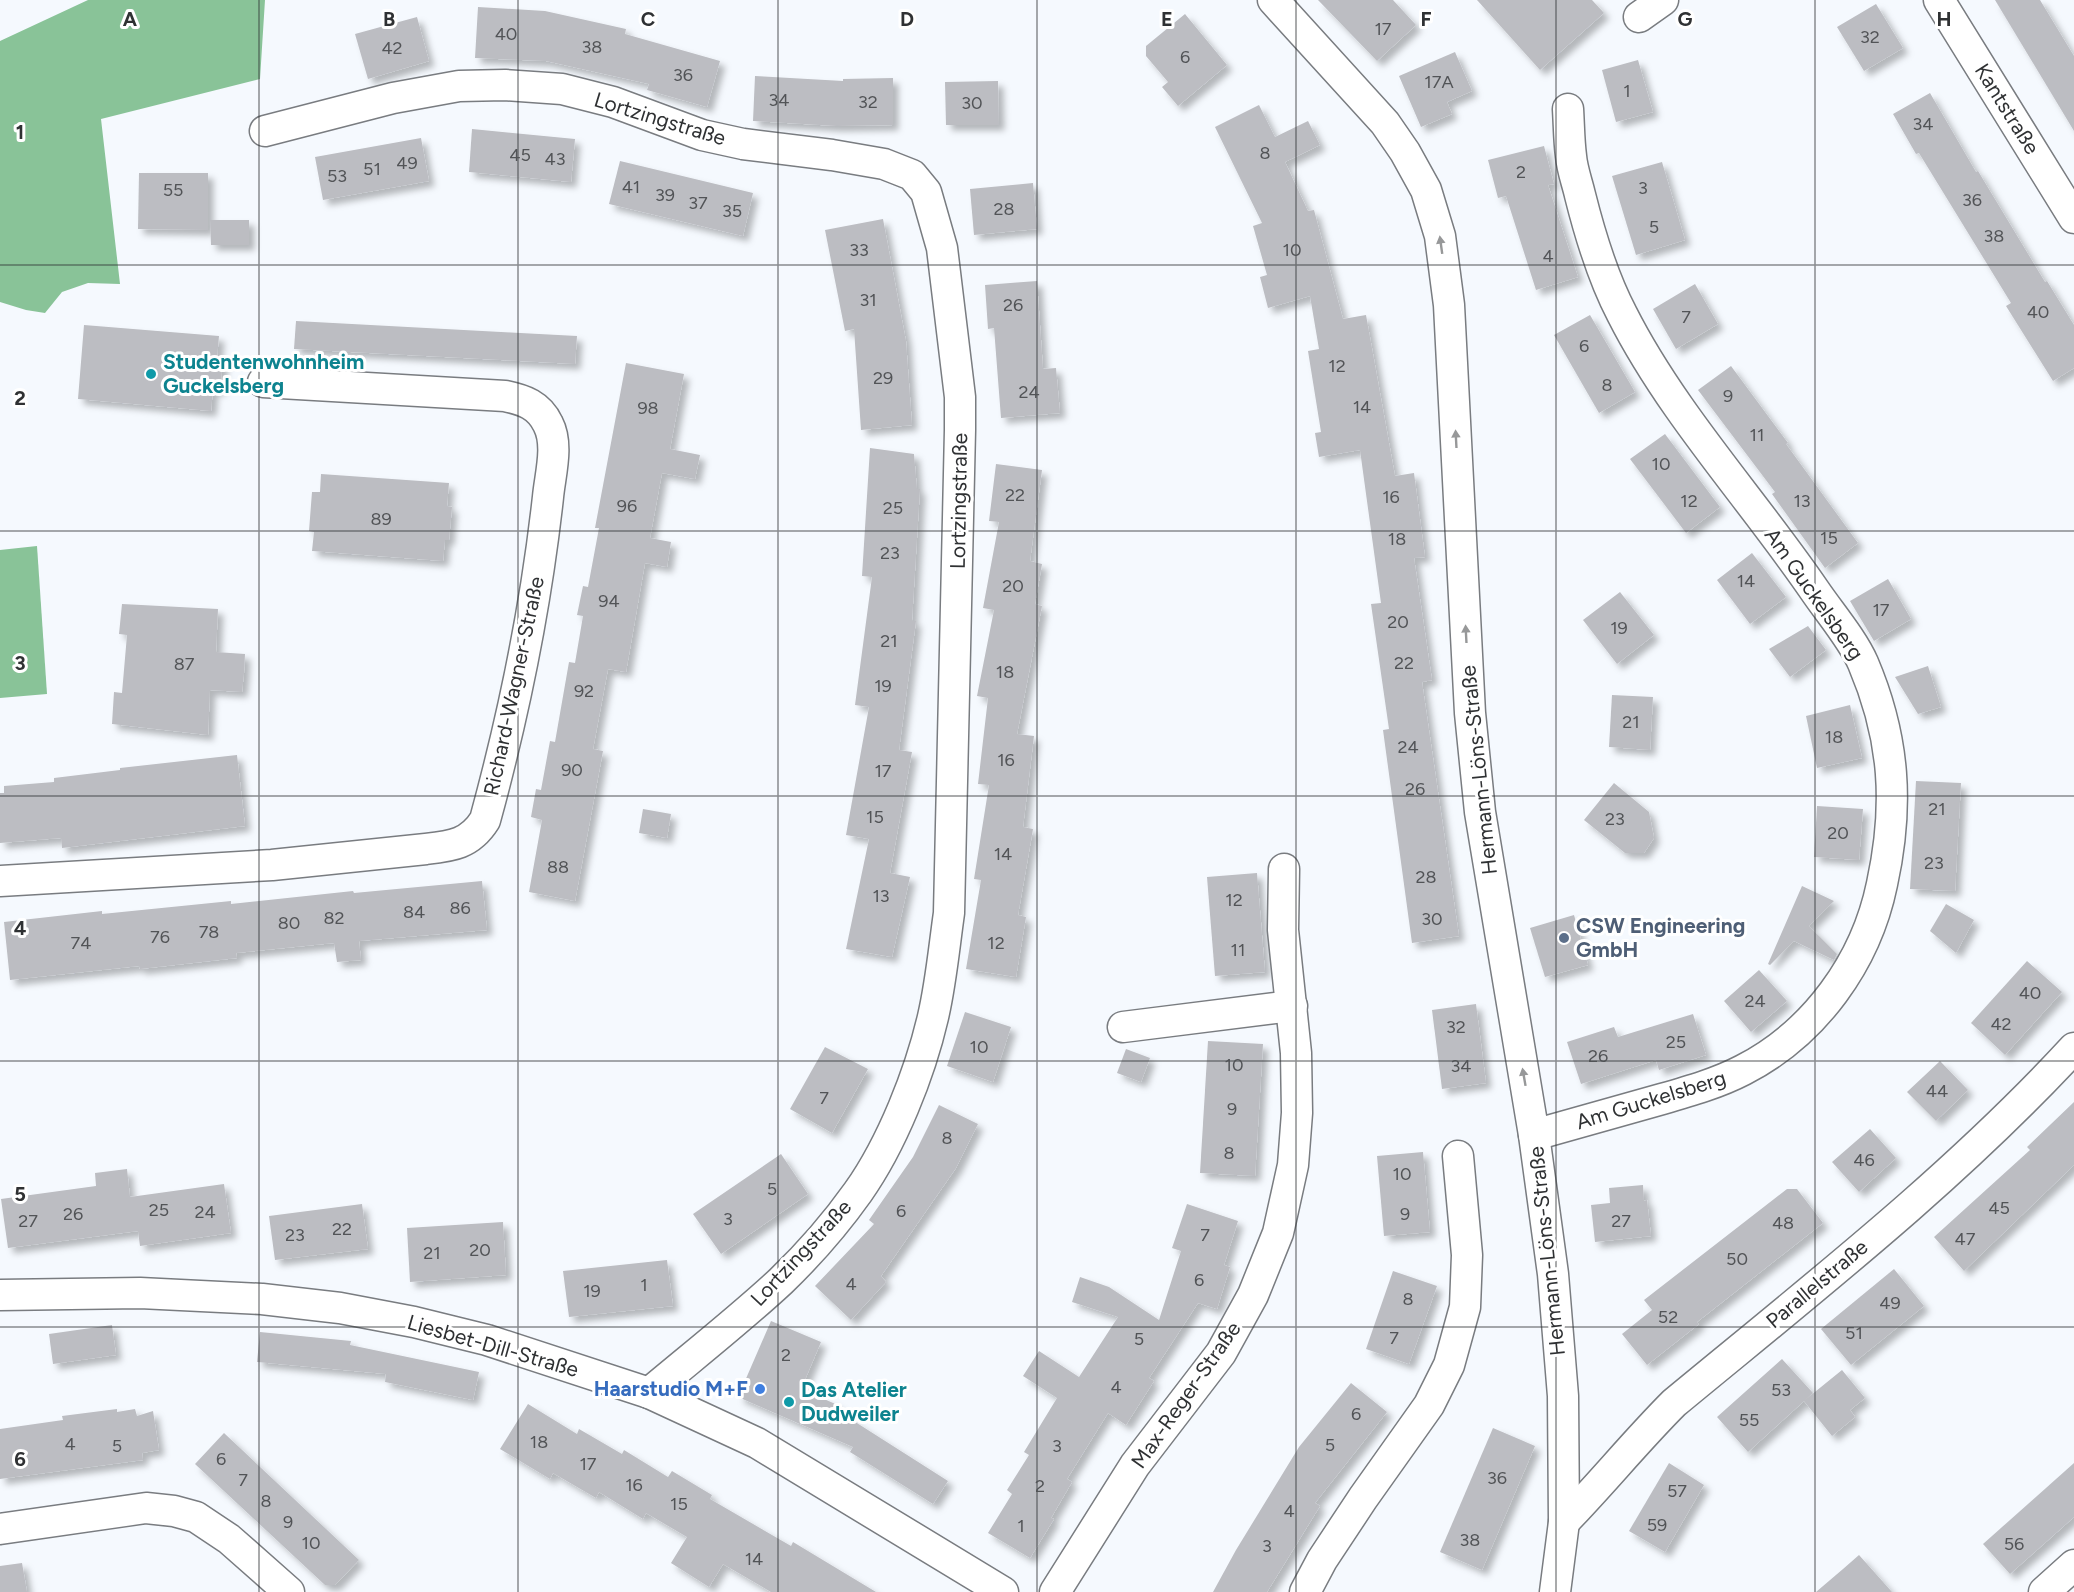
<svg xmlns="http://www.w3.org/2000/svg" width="2074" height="1592" viewBox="0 0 2074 1592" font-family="Figtree,sans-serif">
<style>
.forest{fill:#89c398}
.building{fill:#bcbdc2;filter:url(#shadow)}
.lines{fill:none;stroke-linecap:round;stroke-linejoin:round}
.street-casing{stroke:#797c80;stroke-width:33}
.street{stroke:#fff;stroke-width:30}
.oneway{fill:#979899}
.grid{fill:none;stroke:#2f3133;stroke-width:1.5;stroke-opacity:0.55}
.culture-dot{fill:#0f9aa8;stroke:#fff;stroke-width:2}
.service-dot{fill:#5c6f8a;stroke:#fff;stroke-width:2}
.shop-dot{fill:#3f7fe0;stroke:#fff;stroke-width:2}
.labels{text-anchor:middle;stroke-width:6;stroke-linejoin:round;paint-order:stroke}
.number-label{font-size:18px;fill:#525457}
.street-label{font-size:21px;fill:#2f3133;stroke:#fff}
.culture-label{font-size:21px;font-weight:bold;fill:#0d838f;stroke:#fff;text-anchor:start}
.service-label{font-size:21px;font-weight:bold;fill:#4e5e75;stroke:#fff;text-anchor:start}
.shop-label{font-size:21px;font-weight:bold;fill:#366cbe;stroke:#fff;text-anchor:end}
.grid-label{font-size:20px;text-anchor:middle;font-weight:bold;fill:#2f3133;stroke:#fff;stroke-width:6;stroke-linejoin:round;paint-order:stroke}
</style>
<defs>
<filter id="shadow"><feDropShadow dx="5.5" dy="5.5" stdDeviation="3" flood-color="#0004"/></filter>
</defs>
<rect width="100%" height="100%" fill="#f5f9fe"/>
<g class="forest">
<polygon points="88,0 265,0 260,79 101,119 120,284 88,283 62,292 45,313 26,310 0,302 0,41"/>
<polygon points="37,546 47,694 0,698 0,550"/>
</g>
<g class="building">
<polygon points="1318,0 1393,0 1416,25 1377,61"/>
<polygon points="1477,0 1592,0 1604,13 1540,70"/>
<polygon points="1995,0 2040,0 2074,56 2074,131"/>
<polygon points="1876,4 1903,48 1864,71 1837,27"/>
<polygon points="478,7 545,11 626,29 625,34 720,61 707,107 647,90 649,84 546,61 475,58"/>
<polygon points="1185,14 1227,65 1178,106 1162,87 1168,82 1146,56 1146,46"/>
<polygon points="417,17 429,61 368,79 355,34"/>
<polygon points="1455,52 1472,91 1447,102 1452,114 1421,127 1399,76"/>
<polygon points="1638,60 1653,112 1616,122 1602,70"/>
<polygon points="755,76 843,81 843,79 893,78 893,125 837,126 753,121"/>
<polygon points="998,81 999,125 946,125 945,82"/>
<polygon points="1930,93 1976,172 1978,171 2045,282 2047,281 2074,325 2074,368 2053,381 2006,306 2011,303 1919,153 1916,154 1893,114"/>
<polygon points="1259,105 1275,137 1308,121 1320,145 1285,162 1308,211 1314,210 1343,319 1366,315 1395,476 1414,473 1425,557 1414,558 1432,680 1422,682 1459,936 1412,943 1383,730 1389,729 1371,604 1381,603 1360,450 1319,457 1315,433 1321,432 1308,351 1319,349 1310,296 1268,308 1260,277 1267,275 1253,226 1262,223 1215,127"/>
<polygon points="472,129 575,139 571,182 469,172"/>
<polygon points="421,138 429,181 323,200 315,157"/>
<polygon points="1544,146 1554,184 1548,185 1578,277 1536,290 1506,196 1498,198 1488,160"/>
<polygon points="620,161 753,193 743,236 609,204"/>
<polygon points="1662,162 1685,240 1636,255 1612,176"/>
<polygon points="139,173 208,173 208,230 138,229"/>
<polygon points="1033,183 1037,229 974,235 970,189"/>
<polygon points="883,219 906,341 912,425 861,430 854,329 845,331 825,230"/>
<polygon points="210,220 249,220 249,245 211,245"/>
<polygon points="1037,281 1043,369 1056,368 1060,413 1001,418 994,328 988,329 985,285"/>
<polygon points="1695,284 1718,324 1676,349 1653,309"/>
<polygon points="1590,315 1635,392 1599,413 1554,335"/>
<polygon points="296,321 577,336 575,364 294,349"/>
<polygon points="84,325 219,336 217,358 223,359 220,390 213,389 211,411 78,399"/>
<polygon points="626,363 684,374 670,449 700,455 695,479 662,473 650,538 671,542 667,567 645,563 626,672 608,669 593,749 603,751 575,901 529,892 542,820 531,817 536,789 541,790 550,741 555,742 569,662 575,663 583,616 577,615 583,586 588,587 599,528 595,528"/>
<polygon points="1731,366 1788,443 1786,444 1858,543 1825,568 1772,494 1775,492 1698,390"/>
<polygon points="1665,434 1720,507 1686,533 1630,459"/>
<polygon points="870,448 914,454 917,489 920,489 912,621 916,621 899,750 912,752 890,873 910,877 892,957 846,949 869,839 846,835 869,707 855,705 872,577 862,576"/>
<polygon points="996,464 1042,470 1030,561 1042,564 1035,604 1042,606 1017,734 1034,736 1023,827 1033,829 1018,915 1026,917 1016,977 966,969 981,880 974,879 989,785 978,784 988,698 977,696 994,610 983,608 999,522 989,521"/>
<polygon points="321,474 449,483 447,506 452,507 449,540 445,540 443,561 312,551 314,532 309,531 312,492 320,492"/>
<polygon points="1752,553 1786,597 1750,624 1717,580"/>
<polygon points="1888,579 1911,619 1874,641 1850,601"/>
<polygon points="1620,592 1654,635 1617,664 1583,620"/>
<polygon points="122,604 218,609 216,652 245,654 244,673 242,692 210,690 208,735 112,724 114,692 122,693 127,635 119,634"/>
<polygon points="1808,626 1826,650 1790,677 1769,649"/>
<polygon points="1928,666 1941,707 1918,714 1895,677"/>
<polygon points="1612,695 1653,697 1650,750 1609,747"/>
<polygon points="1850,705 1862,758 1817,768 1806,716"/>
<polygon points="237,755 245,826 62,848 61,838 0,843 0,793 4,793 4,786 54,782 54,778 120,770 120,768"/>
<polygon points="1916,781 1961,783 1955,891 1910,889"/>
<polygon points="1614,783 1649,812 1654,838 1644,853 1625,853 1584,820"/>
<polygon points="1817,806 1863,809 1859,860 1814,857"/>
<polygon points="643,809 671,814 667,838 639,833"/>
<polygon points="1257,873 1265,972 1215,976 1207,877"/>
<polygon points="482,881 487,930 359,941 361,960 337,962 334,943 236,953 237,958 140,969 139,966 10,980 4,922 102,911 102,914 231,901 231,904 353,891 354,893"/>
<polygon points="1802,886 1834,901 1809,926 1837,954 1834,960 1794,941 1770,965 1768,964"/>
<polygon points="1946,904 1974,920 1956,953 1930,931"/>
<polygon points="1574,915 1588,965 1545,977 1530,928"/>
<polygon points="2027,961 2062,992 2005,1055 1971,1023"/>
<polygon points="1759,970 1787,1001 1751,1032 1724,1001"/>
<polygon points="1476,1004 1486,1083 1442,1089 1432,1010"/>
<polygon points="965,1012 1011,1027 993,1082 947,1066"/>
<polygon points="1693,1014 1706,1055 1659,1070 1656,1060 1581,1084 1567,1042 1614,1027 1618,1037"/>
<polygon points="1208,1041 1263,1044 1255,1176 1200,1173"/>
<polygon points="825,1047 868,1069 832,1133 790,1109"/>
<polygon points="1126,1049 1150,1058 1141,1082 1117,1073"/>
<polygon points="1940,1061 1968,1090 1936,1121 1907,1092"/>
<polygon points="2074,1102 2074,1165 1964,1271 1934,1237 2030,1150 2027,1147"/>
<polygon points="939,1105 978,1124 956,1168 881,1276 886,1282 851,1320 815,1286 874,1224 869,1220 913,1157"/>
<polygon points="1870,1129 1896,1158 1859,1192 1832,1162"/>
<polygon points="1423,1152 1430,1232 1384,1236 1377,1156"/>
<polygon points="781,1154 808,1194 721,1254 693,1214"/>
<polygon points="127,1169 130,1197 224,1184 231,1233 140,1246 138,1231 8,1248 1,1199 96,1186 95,1173"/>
<polygon points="1643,1185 1644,1201 1647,1200 1651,1236 1595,1242 1591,1205 1610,1203 1609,1188"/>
<polygon points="1787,1189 1797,1189 1823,1223 1697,1322 1699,1324 1647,1365 1622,1334 1652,1310 1644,1300"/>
<polygon points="362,1204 368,1249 275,1260 269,1216"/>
<polygon points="1187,1204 1238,1221 1224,1265 1230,1267 1217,1309 1198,1303 1149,1378 1154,1381 1126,1425 1108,1413 1067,1479 1072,1482 1051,1518 1054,1519 1030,1558 988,1533 1012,1494 1007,1490 1029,1455 1024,1452 1057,1398 1023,1376 1039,1351 1079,1377 1118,1317 1072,1302 1080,1277 1109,1287 1159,1320 1181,1251 1172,1248"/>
<polygon points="503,1222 506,1275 410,1282 407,1228"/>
<polygon points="667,1260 673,1306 569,1317 563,1271"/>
<polygon points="1894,1269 1924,1306 1851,1365 1821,1329"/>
<polygon points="1393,1271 1437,1286 1409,1364 1366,1349"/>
<polygon points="771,1321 821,1342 801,1389 840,1406 838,1411 948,1481 933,1504 850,1452 853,1447 738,1397"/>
<polygon points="112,1325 116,1355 53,1364 49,1334"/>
<polygon points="260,1332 351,1341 350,1345 479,1372 473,1400 385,1382 386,1374 257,1362"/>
<polygon points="1782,1359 1813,1393 1805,1400 1842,1370 1865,1398 1850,1410 1855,1417 1832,1436 1804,1401 1748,1452 1717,1417"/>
<polygon points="1351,1383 1387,1412 1315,1503 1320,1506 1267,1592 1213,1592 1236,1550 1299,1447"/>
<polygon points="528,1404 577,1434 579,1429 622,1454 624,1450 668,1477 672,1471 712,1495 710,1499 791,1546 793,1542 876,1592 771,1592 723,1564 709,1587 671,1563 687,1537 646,1513 643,1519 599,1492 596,1498 553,1473 550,1479 500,1449"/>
<polygon points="117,1409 117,1412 135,1409 137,1416 153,1411 159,1450 142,1453 143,1460 0,1479 0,1429 63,1420 62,1416"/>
<polygon points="1493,1428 1535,1446 1482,1570 1440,1552"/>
<polygon points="224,1433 359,1560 335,1585 325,1585 195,1464"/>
<polygon points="1669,1463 1704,1485 1665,1552 1629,1531"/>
<polygon points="2074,1463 2074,1517 2010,1574 1983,1544"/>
<polygon points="1859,1555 1892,1592 1816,1592 1843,1569"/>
<polygon points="22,1563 27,1592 0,1592 0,1566"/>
</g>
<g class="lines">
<g class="street-casing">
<g id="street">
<polyline points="1273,0 1385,123 1405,152 1426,190 1440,236 1449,305 1470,713 1480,812 1534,1135 1553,1274 1563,1396 1564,1522 1555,1592"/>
<polyline points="1939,0 2074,218"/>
<polyline points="1639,17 1663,0"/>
<path d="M 265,131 L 393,98 L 459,86 L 505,85 L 562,89 L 613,102 L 702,135 L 743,144 L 832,155 L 884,164 L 912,175 L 926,192 L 942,248 L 960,397 L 960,430 L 949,913 C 944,948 941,983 933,1017 C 920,1073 892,1144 858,1192 C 836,1223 809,1254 781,1281 C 739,1320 693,1356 649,1393"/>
<path d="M 0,881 L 272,865 L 426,849 C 452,846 470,844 485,820 C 514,714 536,606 548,497 C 550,475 559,445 548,424 C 539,405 524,400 505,396 L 263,382"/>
<polyline points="1123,1027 1292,1006"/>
<path d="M 1534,1135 C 1577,1123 1620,1111 1662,1099 C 1690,1091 1718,1083 1743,1070 C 1815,1033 1866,962 1882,884 C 1899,806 1895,738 1863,663 C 1853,640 1830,613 1815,591 C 1753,500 1672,413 1622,314 C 1602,276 1590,235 1580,195 C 1577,182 1572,169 1571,156 C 1569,141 1569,125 1568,109"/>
<polyline points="0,1295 140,1293 262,1299 340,1308 414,1322 487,1340 649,1393 757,1443 1003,1592"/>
<path d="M 1564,1522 C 1602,1483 1636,1441 1674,1403 C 1812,1289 1953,1179 2074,1048"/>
<polyline points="0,1529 146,1508 174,1511 196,1517 229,1539 289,1592"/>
<polyline points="1055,1592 1135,1465 1221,1353 1253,1295 1278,1233 1293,1165 1297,1113 1296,1053 1283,930 1284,869"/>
<polyline points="1305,1592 1322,1560 1363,1498 1429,1405 1449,1365 1465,1307 1467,1255 1458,1156"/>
<polyline points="2044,1592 2074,1565"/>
</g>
</g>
<use href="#street" class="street"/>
</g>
<defs><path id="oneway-solid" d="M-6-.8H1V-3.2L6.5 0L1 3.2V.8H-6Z" transform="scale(1.5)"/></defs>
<g class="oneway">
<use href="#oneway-solid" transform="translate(1441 245) rotate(-98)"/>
<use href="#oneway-solid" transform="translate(1456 439) rotate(-93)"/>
<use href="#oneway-solid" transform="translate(1466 634) rotate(-93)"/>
<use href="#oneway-solid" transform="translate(1524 1077) rotate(-100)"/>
</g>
<path class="grid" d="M 259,0 L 259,1592M 518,0 L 518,1592M 778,0 L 778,1592M 1037,0 L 1037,1592M 1296,0 L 1296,1592M 1556,0 L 1556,1592M 1815,0 L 1815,1592M 0,265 L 2074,265M 0,531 L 2074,531M 0,796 L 2074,796M 0,1061 L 2074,1061M 0,1327 L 2074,1327"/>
<g class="culture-dot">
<circle cx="151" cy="374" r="6"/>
<circle cx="789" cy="1402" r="6"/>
</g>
<circle class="service-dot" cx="1564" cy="938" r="6"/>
<circle class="shop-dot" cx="760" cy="1389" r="6"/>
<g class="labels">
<g class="number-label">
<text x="1383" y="35">17</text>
<text x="506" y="40">40</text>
<text x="1870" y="43">32</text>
<text x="592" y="53">38</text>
<text x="392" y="54">42</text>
<text x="1185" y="63">6</text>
<text x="683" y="81">36</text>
<text x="1439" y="88">17A</text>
<text x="1627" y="97">1</text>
<text x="779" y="106">34</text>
<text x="868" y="108">32</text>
<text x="972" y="109">30</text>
<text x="1923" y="130">34</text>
<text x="1265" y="159">8</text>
<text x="520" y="161">45</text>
<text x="555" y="165">43</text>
<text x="407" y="169">49</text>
<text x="372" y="175">51</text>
<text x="1521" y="178">2</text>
<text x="337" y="182">53</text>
<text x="631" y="193">41</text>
<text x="1643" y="194">3</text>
<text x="173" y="196">55</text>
<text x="665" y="201">39</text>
<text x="1972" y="206">36</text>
<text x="698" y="209">37</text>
<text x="1004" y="215">28</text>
<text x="732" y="217">35</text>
<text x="1654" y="233">5</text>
<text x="1994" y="242">38</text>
<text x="859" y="256">33</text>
<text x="1292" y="256">10</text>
<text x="1548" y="262">4</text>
<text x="868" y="306">31</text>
<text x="1013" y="311">26</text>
<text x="2038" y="318">40</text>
<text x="1686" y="323">7</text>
<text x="1584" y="352">6</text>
<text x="1337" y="372">12</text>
<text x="883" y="384">29</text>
<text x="1607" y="391">8</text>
<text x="1029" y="398">24</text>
<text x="1728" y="402">9</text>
<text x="1362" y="413">14</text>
<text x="648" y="414">98</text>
<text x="1757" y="441">11</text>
<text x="1661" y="470">10</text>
<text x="1015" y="501">22</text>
<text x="1391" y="503">16</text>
<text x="1689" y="507">12</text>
<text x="1802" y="507">13</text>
<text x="627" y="512">96</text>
<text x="893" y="514">25</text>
<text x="381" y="525">89</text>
<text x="1829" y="544">15</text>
<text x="1397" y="545">18</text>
<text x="890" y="559">23</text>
<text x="1746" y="587">14</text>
<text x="1013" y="592">20</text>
<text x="609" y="607">94</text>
<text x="1881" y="616">17</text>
<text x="1398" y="628">20</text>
<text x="1619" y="634">19</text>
<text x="889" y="647">21</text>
<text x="1404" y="669">22</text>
<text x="184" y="670">87</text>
<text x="1005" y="678">18</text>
<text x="883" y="692">19</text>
<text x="584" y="697">92</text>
<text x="1631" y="728">21</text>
<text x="1834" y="743">18</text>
<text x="1408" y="753">24</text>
<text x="1006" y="766">16</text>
<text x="572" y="776">90</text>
<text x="883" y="777">17</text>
<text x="1415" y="795">26</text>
<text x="1937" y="815">21</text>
<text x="875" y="823">15</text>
<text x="1615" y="825">23</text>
<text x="1838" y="839">20</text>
<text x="1003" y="860">14</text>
<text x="1934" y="869">23</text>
<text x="558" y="873">88</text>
<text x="1426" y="883">28</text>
<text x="881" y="902">13</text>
<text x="1234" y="906">12</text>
<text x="460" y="914">86</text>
<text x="414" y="918">84</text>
<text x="334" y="924">82</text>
<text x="1432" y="925">30</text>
<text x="289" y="929">80</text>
<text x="209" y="938">78</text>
<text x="160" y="943">76</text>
<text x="81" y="949">74</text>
<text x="996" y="949">12</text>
<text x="1238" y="956">11</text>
<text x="2030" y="999">40</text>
<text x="1755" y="1007">24</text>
<text x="2001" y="1030">42</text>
<text x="1456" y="1033">32</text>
<text x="1676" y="1048">25</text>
<text x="979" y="1053">10</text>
<text x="1598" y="1062">26</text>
<text x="1234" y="1071">10</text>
<text x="1461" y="1072">34</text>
<text x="1937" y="1097">44</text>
<text x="824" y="1104">7</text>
<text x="1232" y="1115">9</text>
<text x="947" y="1144">8</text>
<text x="1229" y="1159">8</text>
<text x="1864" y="1166">46</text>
<text x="1402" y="1180">10</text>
<text x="772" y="1195">5</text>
<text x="1999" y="1214">45</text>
<text x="159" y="1216">25</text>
<text x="901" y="1217">6</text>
<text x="205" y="1218">24</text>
<text x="73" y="1220">26</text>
<text x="1405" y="1220">9</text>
<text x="728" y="1225">3</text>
<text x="28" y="1227">27</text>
<text x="1621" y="1227">27</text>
<text x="1783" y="1229">48</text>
<text x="342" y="1235">22</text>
<text x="295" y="1241">23</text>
<text x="1205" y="1241">7</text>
<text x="1965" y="1245">47</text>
<text x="480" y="1256">20</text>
<text x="432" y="1259">21</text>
<text x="1737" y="1265">50</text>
<text x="1199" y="1286">6</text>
<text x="851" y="1290">4</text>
<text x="644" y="1291">1</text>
<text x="592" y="1297">19</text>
<text x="1408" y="1305">8</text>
<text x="1890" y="1309">49</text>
<text x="1668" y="1323">52</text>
<text x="1854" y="1339">51</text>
<text x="1394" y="1344">7</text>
<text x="1139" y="1345">5</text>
<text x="786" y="1361">2</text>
<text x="1116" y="1393">4</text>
<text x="1781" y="1396">53</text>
<text x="1356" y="1420">6</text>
<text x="1749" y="1426">55</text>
<text x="539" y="1448">18</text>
<text x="70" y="1450">4</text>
<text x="1330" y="1451">5</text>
<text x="117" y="1452">5</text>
<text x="1057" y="1452">3</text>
<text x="221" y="1465">6</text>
<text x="588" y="1470">17</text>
<text x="1497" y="1484">36</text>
<text x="243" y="1486">7</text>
<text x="634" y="1491">16</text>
<text x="1040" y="1492">2</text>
<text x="1677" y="1497">57</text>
<text x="266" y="1507">8</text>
<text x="679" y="1510">15</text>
<text x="1289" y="1517">4</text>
<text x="288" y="1528">9</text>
<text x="1657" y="1531">59</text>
<text x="1021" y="1532">1</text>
<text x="1470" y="1546">38</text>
<text x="311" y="1549">10</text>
<text x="2014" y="1550">56</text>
<text x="1267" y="1552">3</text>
<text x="754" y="1565">14</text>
</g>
<g class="street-label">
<text transform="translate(2007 109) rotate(58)" y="7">Kantstraße</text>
<text transform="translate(660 119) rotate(17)" y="7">Lortzingstraße</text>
<text transform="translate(959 501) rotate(-89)" y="7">Lortzingstraße</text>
<text transform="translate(1814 594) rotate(55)" y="7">Am Guckelsberg</text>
<text transform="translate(514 686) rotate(-78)" y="7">Richard-Wagner-Straße</text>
<text transform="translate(1479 770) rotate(-96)" y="7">Hermann-Löns-Straße</text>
<text transform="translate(1651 1100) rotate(-17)" y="7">Am Guckelsberg</text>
<text transform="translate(1547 1251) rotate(-96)" y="7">Hermann-Löns-Straße</text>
<text transform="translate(801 1253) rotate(-47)" y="7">Lortzingstraße</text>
<text transform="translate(1817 1284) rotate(-40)" y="7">Parallelstraße</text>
<text transform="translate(493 1346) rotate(16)" y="7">Liesbet-Dill-Straße</text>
<text transform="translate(1186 1395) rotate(-55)" y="7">Max-Reger-Straße</text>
</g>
<g class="culture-label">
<text x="163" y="369">Studentenwohnheim<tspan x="163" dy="24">Guckelsberg</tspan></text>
<text x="801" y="1397">Das Atelier<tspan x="801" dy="24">Dudweiler</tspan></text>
</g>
<g class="service-label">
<text x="1576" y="933">CSW Engineering<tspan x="1576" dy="24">GmbH</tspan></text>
</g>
<g class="shop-label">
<text x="748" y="1396">Haarstudio M+F</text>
</g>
</g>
<g class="grid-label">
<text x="130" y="26">A</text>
<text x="389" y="26">B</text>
<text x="648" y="26">C</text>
<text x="907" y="26">D</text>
<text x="1167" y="26">E</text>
<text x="1426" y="26">F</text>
<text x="1685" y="26">G</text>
<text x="1944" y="26">H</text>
<text x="20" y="139">1</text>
<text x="20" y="405">2</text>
<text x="20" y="670">3</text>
<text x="20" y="935">4</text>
<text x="20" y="1201">5</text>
<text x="20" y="1466">6</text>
</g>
</svg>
